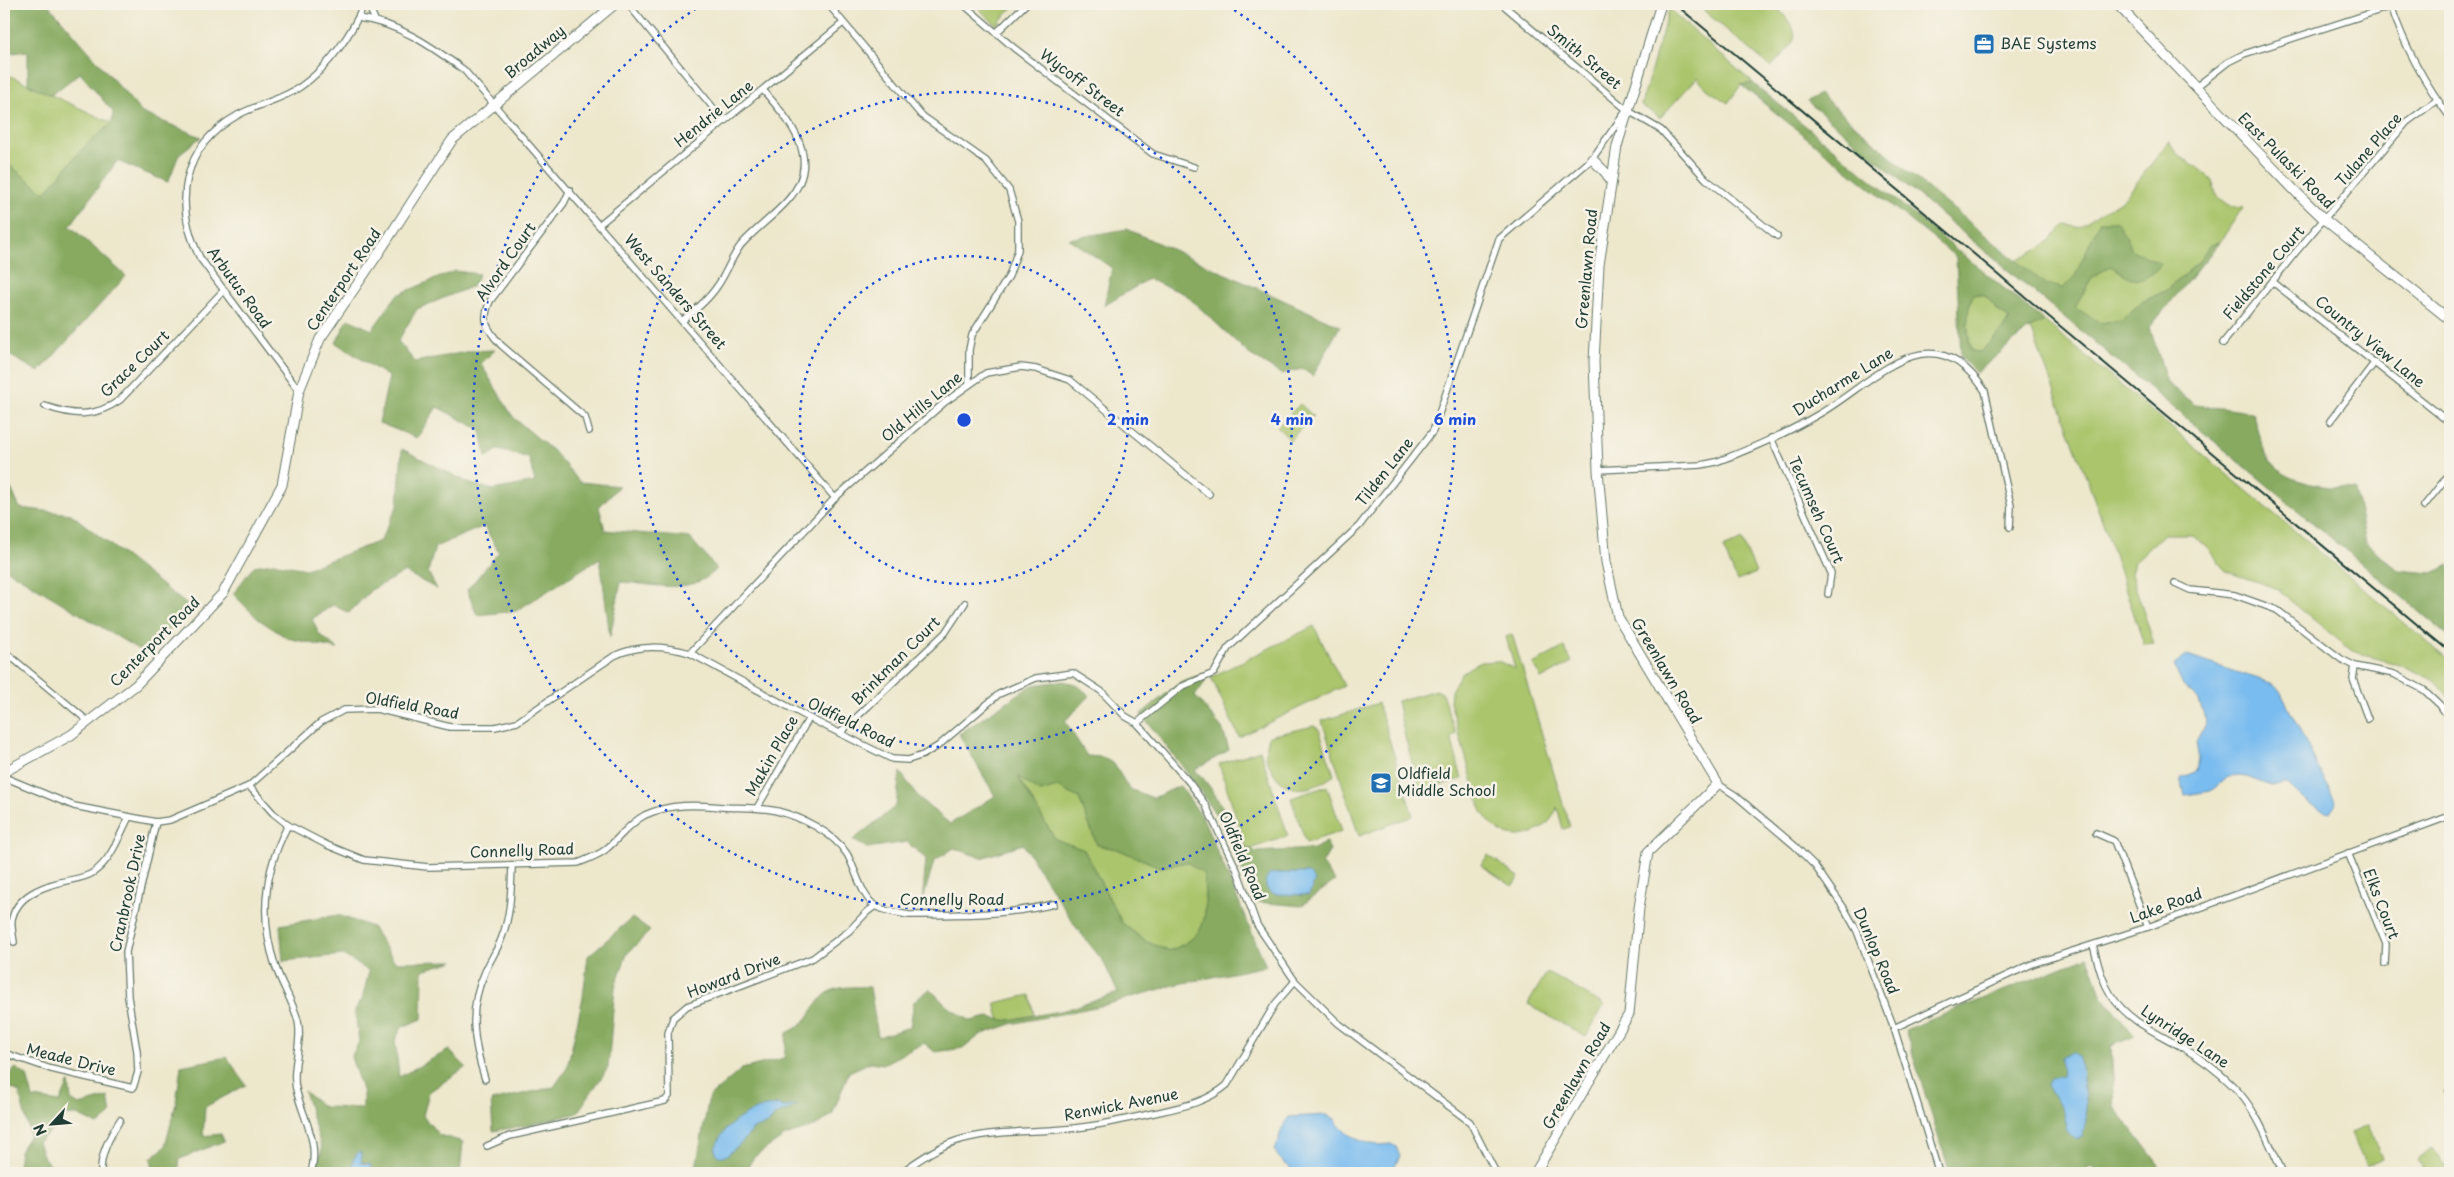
<svg xmlns="http://www.w3.org/2000/svg" width="2454" height="1177" viewBox="0 0 2454 1177" font-family="'Playpen Sans',sans-serif">
<style>
.green{fill:#aac56c;stroke:#648150}
.forest{fill:#87aa60;stroke:#53744a;fill-rule:evenodd}
.water{fill:#79bcef;stroke:#4c7c92}
.lines{fill:none;stroke-linecap:round;stroke-linejoin:round}
.minor-casing{stroke:#677869;stroke-width:8}
.secondary-casing{stroke:#677869;stroke-width:11}
.minor{stroke:#fff;stroke-width:5.5}
.secondary{stroke:#fff;stroke-width:9}
.rail{stroke:#1f3d34;stroke-width:2}
.ring{fill:none;stroke:#1d4ed8;stroke-width:2.5;stroke-dasharray:2.5 5}
.labels{text-anchor:middle;stroke-width:5;stroke-linejoin:round;paint-order:stroke}
.poi-label{font-size:15px;fill:#1f3d34;stroke:#f7f3e8;text-anchor:start}
.street-label{font-size:15px;fill:#1f3d34;stroke:#f7f3e8}
.centre{fill:#1d4ed8;stroke:#f7f3e8;stroke-width:2.5}
.ring-label{font-size:15px;text-anchor:middle;font-weight:bold;fill:#1d4ed8;stroke:#f7f3e8;stroke-width:5;stroke-linejoin:round;paint-order:stroke}
</style>
<rect width="100%" height="100%" fill="#f7f3e8"/>
<filter id="ink" filterUnits="userSpaceOnUse"><feTurbulence type="fractalNoise" baseFrequency=".02" numOctaves="2"/><feDisplacementMap in="SourceGraphic" scale="10" xChannelSelector="R" yChannelSelector="G"/><feConvolveMatrix kernelMatrix="1 2 1 2 8 2 1 2 1" color-interpolation-filters="sRGB"/></filter>
<filter id="wash" filterUnits="userSpaceOnUse"><feTurbulence type="fractalNoise" baseFrequency=".0096" numOctaves="4" result="noise"/><feDisplacementMap in="SourceGraphic" scale="20" xChannelSelector="R" yChannelSelector="G"/><feGaussianBlur stdDeviation="1.12" result="paint"/><feColorMatrix in="noise" values="0 0 0 0 0 0 0 0 0 0 0 0 0 0 0 0 0 1.4 0 .05"/><feComposite in="paint" operator="in"/></filter>
<g filter="url(#wash)">
<rect width="100%" height="100%" fill="#ede7cc"/>
<g class="green">
<polygon points="974,4 1016,4 996,25"/>
<path d="M 1696,4 L 1774,4 C 1804,37 1800,36 1771,67 Z"/>
<polygon points="1669,9 1753,83 1741,85 1728,103 1707,89 1697,78 1660,118 1641,105"/>
<polygon points="4,73 179,154 168,182 84,147 4,240"/>
<polygon points="2169,141 2177,154 2199,168 2212,180 2217,197 2228,205 2243,207 2220,242 2209,246 2198,263 2165,291 2142,302 2121,320 2101,323 2074,308 2016,261 2044,246 2065,225 2077,227 2124,199"/>
<path d="M 1978,294 L 1985,295 L 1998,311 L 2009,318 C 2002,333 1991,341 1980,352 L 1972,351 C 1967,333 1965,312 1973,295 Z"/>
<polygon points="2044,321 2450,661 2450,698 2433,680 2406,667 2352,651 2281,593 2281,590 2225,571 2210,550 2192,534 2164,534 2134,562 2131,573 2154,644 2144,645 2109,539 2032,331 2028,329"/>
<polygon points="1300,404 1313,416 1290,440 1277,427"/>
<polygon points="1742,540 1756,573 1737,581 1723,548"/>
<polygon points="1314,626 1344,686 1239,737 1211,677"/>
<path d="M 1512,634 L 1570,827 L 1563,829 L 1557,807 C 1551,829 1524,842 1503,833 C 1493,828 1487,819 1481,810 L 1450,702 L 1451,691 L 1461,673 L 1479,662 L 1498,661 L 1515,669 L 1506,637 Z"/>
<polygon points="1564,647 1572,662 1541,679 1533,664"/>
<polygon points="1436,690 1442,693 1456,734 1451,737 1462,779 1420,790 1405,737 1397,701"/>
<polygon points="1378,703 1413,816 1359,836 1322,721"/>
<path d="M 1314,726 L 1319,729 L 1334,775 C 1314,791 1286,797 1272,770 C 1270,766 1266,760 1266,756 C 1265,750 1268,742 1269,736 Z"/>
<polygon points="1260,750 1288,836 1247,850 1219,764"/>
<path d="M 1017,776 L 1040,792 L 1058,786 L 1079,798 L 1097,845 L 1117,849 L 1160,867 L 1187,862 L 1204,874 C 1205,915 1214,933 1169,951 L 1145,941 L 1122,923 L 1084,850 L 1055,839 Z"/>
<polygon points="1327,786 1342,831 1306,843 1291,798"/>
<polygon points="1488,855 1519,877 1512,886 1481,865"/>
<polygon points="1547,972 1604,1005 1586,1037 1528,1004"/>
<polygon points="1030,995 1034,1015 1000,1022 995,1003"/>
<polygon points="2368,1126 2382,1158 2366,1166 2351,1133"/>
<polygon points="2432,1148 2450,1172 2450,1173 2427,1173 2417,1160"/>
</g>
<g class="forest">
<polygon points="4,4 48,4 142,113 201,137 179,154 168,182 117,161 70,226 126,276 39,372 4,352 4,161 45,193 84,147 112,123 113,112 80,73 51,95 28,84 28,51 4,54"/>
<path d="M 1753,83 L 2044,321 L 2028,329 L 1976,373 L 1961,357 L 1956,257 L 1741,85 ZM 1978,294 L 1985,295 L 1998,311 L 2009,318 C 2003,333 1991,341 1980,352 L 1971,351 C 1967,333 1965,312 1973,295 Z"/>
<path d="M 1820,94 L 1909,173 L 2045,284 L 2063,288 L 2075,276 L 2100,221 L 2116,221 L 2127,238 L 2130,249 L 2162,264 C 2137,288 2138,281 2110,266 L 2092,277 L 2075,308 L 2101,323 L 2121,320 L 2142,302 L 2165,291 L 2198,263 L 2209,246 L 2220,242 L 2150,327 L 2167,383 L 2195,405 L 2252,412 C 2257,426 2260,443 2267,456 C 2283,485 2326,487 2355,489 L 2366,543 L 2398,570 L 2432,573 L 2450,565 L 2450,637 C 2236,458 2019,282 1807,101 Z"/>
<polygon points="1127,229 1340,326 1313,376 1302,369 1281,374 1249,354 1185,294 1148,279 1104,306 1112,268 1069,239"/>
<path d="M 455,271 L 479,274 L 473,286 L 417,309 L 398,341 L 415,362 L 471,351 L 495,350 L 481,364 L 513,417 L 554,452 L 580,482 L 619,486 L 599,507 L 605,530 L 690,538 L 717,569 C 691,596 654,584 621,582 L 610,637 L 600,558 L 516,611 L 477,615 L 467,590 L 499,552 L 484,526 L 435,547 L 428,572 L 437,589 L 405,572 L 371,590 L 349,613 L 333,605 L 312,619 L 319,634 L 338,649 L 287,638 L 258,619 L 233,594 L 254,566 L 273,563 L 306,569 L 380,541 L 398,505 L 402,449 L 471,484 L 493,490 L 535,482 L 529,458 L 498,450 L 486,457 L 481,430 L 437,407 L 417,438 L 379,423 L 389,377 L 336,343 L 348,319 L 372,330 L 397,295 Z"/>
<polygon points="4,474 20,508 71,514 191,608 146,654 4,568"/>
<path d="M 1204,674 L 1205,682 L 1195,696 L 1222,728 L 1229,750 L 1195,770 C 1217,790 1228,820 1240,845 L 1257,852 L 1314,849 L 1326,842 L 1330,850 L 1322,864 L 1335,881 L 1301,906 L 1256,902 L 1221,822 L 1189,775 L 1141,714 L 1182,681 ZM 1279,873 L 1308,873 L 1302,896 L 1293,893 Z"/>
<path d="M 1063,681 L 1076,684 L 1090,696 L 1065,721 L 1087,756 L 1102,757 L 1114,764 L 1129,789 L 1153,798 L 1180,786 L 1203,818 L 1266,966 L 1174,985 L 1105,1005 L 1011,1024 L 980,1035 L 964,1048 L 935,1052 L 924,1043 L 883,1064 L 871,1062 L 849,1072 L 832,1115 L 816,1126 L 785,1136 L 754,1157 L 744,1173 L 695,1173 L 709,1097 L 742,1069 L 784,1058 L 787,1033 C 812,1021 808,1011 825,995 C 835,985 857,987 870,987 L 878,1037 L 910,1027 L 914,1001 L 930,989 L 948,1007 L 971,1021 L 988,1017 L 1005,1021 L 1065,1010 L 1118,993 L 1103,961 L 1076,927 L 1023,844 L 982,858 L 954,848 L 934,861 L 922,903 L 926,859 L 907,842 L 867,848 L 853,840 L 896,806 L 900,772 L 920,799 L 950,824 L 995,796 L 959,734 L 1032,685 ZM 1018,777 L 1040,792 L 1058,787 L 1079,798 L 1097,845 L 1117,849 L 1160,867 L 1187,862 L 1204,874 C 1205,915 1213,934 1169,951 L 1145,941 L 1122,923 L 1084,850 L 1055,839 ZM 777,1105 L 784,1107 L 768,1124 L 753,1129 C 746,1140 736,1147 726,1156 L 725,1130 L 752,1112 Z"/>
<polygon points="338,915 372,927 395,962 454,961 423,970 422,1019 402,1027 395,1040 399,1077 449,1050 466,1067 429,1092 423,1116 439,1135 463,1142 460,1173 373,1173 370,1164 353,1160 351,1173 315,1173 322,1149 304,1091 323,1107 363,1108 363,1093 351,1057 359,1042 355,1010 362,1000 369,971 343,955 283,961 280,925"/>
<polygon points="632,918 650,931 627,954 615,987 608,1068 577,1113 530,1125 493,1131 491,1101 554,1087 567,1068 583,997 588,956"/>
<path d="M 2088,957 L 2102,996 L 2135,1036 L 2111,1046 L 2115,1107 L 2159,1165 L 2157,1173 L 2099,1173 L 2091,1166 L 2079,1173 L 2041,1173 L 2039,1169 L 2024,1173 L 1950,1173 L 1905,1030 ZM 2062,1076 L 2084,1088 L 2087,1121 L 2068,1132 L 2064,1113 L 2050,1079 Z"/>
<polygon points="227,1057 246,1085 205,1107 203,1136 221,1134 224,1141 180,1159 178,1173 154,1173 151,1158 165,1147 176,1103 181,1066"/>
<polygon points="16,1068 27,1076 33,1098 60,1102 69,1082 71,1100 79,1105 108,1097 111,1114 98,1125 77,1115 61,1116 50,1132 38,1142 44,1158 50,1165 33,1170 31,1173 17,1173 20,1151 30,1135 19,1092 4,1085 4,1079"/>
</g>
<g class="water">
<path d="M 2187,656 L 2274,684 L 2280,691 L 2336,803 L 2330,812 C 2311,810 2300,794 2286,783 L 2271,786 L 2241,775 L 2228,776 L 2211,791 L 2185,795 L 2181,778 L 2197,771 L 2199,759 L 2196,743 L 2206,721 L 2199,700 L 2183,686 L 2174,665 Z"/>
<polygon points="1279,873 1308,873 1315,880 1309,895 1274,894 1267,889 1265,881 1270,874"/>
<polygon points="2072,1052 2078,1057 2082,1068 2087,1121 2082,1137 2075,1140 2068,1132 2064,1113 2047,1085 2050,1079 2062,1076 2061,1058"/>
<path d="M 777,1105 L 784,1107 L 798,1105 L 774,1116 L 768,1124 L 753,1129 C 746,1140 736,1147 726,1156 L 718,1156 L 715,1150 C 722,1123 752,1108 777,1105 Z"/>
<path d="M 1326,1115 L 1335,1119 C 1343,1135 1361,1143 1379,1145 C 1383,1145 1387,1144 1391,1144 L 1396,1147 L 1400,1156 L 1391,1173 L 1295,1173 C 1288,1164 1280,1162 1275,1151 C 1279,1139 1281,1126 1289,1117 Z"/>
<polygon points="359,1151 362,1154 361,1163 370,1164 373,1173 351,1173 353,1160"/>
</g>
</g>
<g filter="url(#ink)">
<g class="lines">
<g class="minor-casing">
<g id="minor">
<polyline points="368,4 375,20"/>
<polyline points="628,4 724,121"/>
<polyline points="828,4 921,115 986,161 1009,190 1018,221 1018,250 1009,276 972,335 969,350 969,384"/>
<polyline points="963,4 1014,48 1153,154 1194,167"/>
<polyline points="1502,4 1627,110 1661,130 1706,179 1777,236"/>
<path d="M 2391,6 C 2405,47 2424,83 2450,117"/>
<path d="M 358,18 C 399,23 431,46 464,70 L 835,498"/>
<polyline points="996,33 1026,4"/>
<polyline points="2196,87 2228,62 2244,54 2399,4"/>
<path d="M 570,190 L 564,203 L 490,301 C 481,322 487,329 501,345 L 585,417 L 589,431"/>
<polyline points="600,224 843,23"/>
<polyline points="2273,282 2450,423"/>
<path d="M 683,320 C 696,310 709,299 718,285 C 727,272 731,258 741,245 C 755,229 774,216 788,200 C 824,160 790,121 763,90"/>
<polyline points="2223,343 2295,253 2407,122 2437,100"/>
<path d="M 299,391 L 200,258 C 173,203 181,147 238,115 C 258,104 281,100 300,87 C 328,68 352,34 364,4"/>
<path d="M 45,406 C 74,416 94,418 120,400 L 224,290"/>
<polyline points="2330,421 2375,362"/>
<polyline points="1771,438 1831,573 1828,594"/>
<path d="M 1598,470 L 1701,465 L 1716,462 C 1751,449 1787,433 1819,414 C 1875,382 1931,309 1985,391 L 2011,506 L 2010,527"/>
<polyline points="2424,506 2450,473"/>
<polyline points="2175,583 2190,590 2235,595 2277,610 2341,659 2355,666 2394,674 2424,690 2440,705 2450,720"/>
<polyline points="4,651 89,722"/>
<polyline points="690,653 835,498 945,402 986,373 1021,367 1036,369 1070,380 1209,494"/>
<polyline points="2355,666 2353,679 2368,719"/>
<polyline points="1137,723 1181,687 1214,673 1228,648 1359,526 1433,431 1499,239 1592,159 1626,111"/>
<polyline points="840,733 945,633 965,603"/>
<path d="M 4,777 L 74,806 L 156,822 L 170,820 L 249,786 L 321,722 L 344,710 L 377,709 L 450,727 L 495,727 L 517,722 L 614,656 C 639,644 664,646 690,653 L 809,718 L 892,759 L 908,760 L 923,755 L 938,746 L 999,694 L 1036,678 L 1073,673 L 1101,691 L 1125,716 L 1137,723 L 1189,782 L 1205,804 L 1237,870 L 1257,925 L 1295,981 L 1338,1023 L 1470,1122 L 1496,1173"/>
<polyline points="1718,784 1735,795 1795,846 1815,866 1844,908 1857,931 1894,1028 1939,1173"/>
<path d="M 249,786 L 273,813 L 288,825 L 327,845 L 364,860 L 428,867 L 578,863 C 588,859 597,856 605,850 C 620,838 628,824 645,815 C 672,803 696,805 723,807 C 741,808 759,807 777,811 C 801,817 833,832 847,854 C 855,867 862,899 876,906 C 885,912 899,913 909,915 C 960,914 1004,916 1054,904"/>
<polyline points="757,808 809,718"/>
<path d="M 288,825 C 265,869 259,917 275,965 C 281,984 293,1001 298,1021 C 303,1043 291,1067 296,1089 C 303,1119 320,1142 311,1173"/>
<polyline points="2096,833 2114,841 2148,927"/>
<polyline points="2348,853 2386,944 2385,964"/>
<path d="M 14,942 C 13,935 11,926 12,919 C 17,896 41,887 61,882 C 72,879 84,879 94,872 C 112,859 119,836 129,817"/>
<path d="M 2093,945 C 2098,963 2101,979 2111,995 C 2128,1021 2155,1032 2180,1046 C 2199,1057 2217,1070 2232,1085 C 2257,1109 2268,1142 2283,1173"/>
<polyline points="1894,1028 2032,964 2148,927 2450,816"/>
<polyline points="4,1053 51,1069 133,1088 138,1072 137,1051 128,997 126,952 156,822"/>
<path d="M 485,1079 C 473,1042 468,1009 485,972 C 490,960 498,949 502,937 C 511,914 511,890 512,866"/>
<polyline points="2449,1091 2450,1093"/>
<polyline points="487,1146 510,1136 665,1101 669,1096 668,1033 673,1018 687,1006 813,958 849,931 867,912 875,906"/>
<path d="M 101,1173 C 100,1154 110,1136 120,1120"/>
<path d="M 900,1173 C 919,1160 939,1145 963,1139 C 1002,1129 1044,1133 1083,1127 C 1107,1124 1131,1118 1154,1113 C 1181,1107 1206,1103 1227,1085 L 1275,1004 L 1295,981"/>
</g>
</g>
<g class="secondary-casing">
<g id="secondary">
<polyline points="2117,4 2296,192 2325,220 2450,320"/>
<polyline points="1592,159 1606,173 1610,180"/>
<polyline points="4,772 71,735 136,685 223,593 282,485 299,391 320,339 378,254 452,140 615,4"/>
<polyline points="1535,1173 1629,1014 1639,908 1648,852 1718,784 1618,617 1606,562 1598,470 1594,362 1599,265 1617,146 1661,4"/>
</g>
</g>
<use href="#minor" class="minor"/>
<use href="#secondary" class="secondary"/>
<polyline class="rail" points="1675,4 2450,652"/>
</g>
</g>
<g class="ring">
<circle cx="964" cy="420" r="164"/>
<circle cx="964" cy="420" r="328"/>
<path d="M1228 6A491 491 0 1 1 700 6"/>
</g>
<defs>
<g id="office-square" transform="scale(1.125)"><rect x="-9" y="-9" width="18" height="18" rx="4" fill="#1f6fb2" stroke="#f7f3e8"/><path d="M-6-3h4V-5.5h4V-3h4V5H-6ZM-1-4.5V-3h2v-1.5ZM-6 0V1H6V0Z" fill="#fff"/></g>
<g id="school-square" transform="scale(1.125)"><rect x="-9" y="-9" width="18" height="18" rx="4" fill="#1f6fb2" stroke="#f7f3e8"/><path d="M0-5L7-2L0 1L-7-2ZM-4 1L0 2.5L4 1V4Q0 6-4 4Z" fill="#fff"/></g>
</defs>
<g fill-rule="evenodd">
<use href="#office-square" x="1984" y="44"/>
<use href="#school-square" x="1381" y="783"/>
</g>
<g class="labels">
<g class="poi-label">
<text x="2000" y="49">BAE Systems</text>
<text x="1397" y="779">Oldfield<tspan x="1397" dy="17">Middle School</tspan></text>
</g>
<g class="street-label">
<text transform="translate(535 52) rotate(-40)" y="5">Broadway</text>
<text transform="translate(1584 57) rotate(40)" y="5">Smith Street</text>
<text transform="translate(1082 83) rotate(37)" y="5">Wycoff Street</text>
<text transform="translate(714 114) rotate(-39)" y="5">Hendrie Lane</text>
<text transform="translate(2369 150) rotate(-49)" y="5">Tulane Place</text>
<text transform="translate(2286 161) rotate(45)" y="5">East Pulaski Road</text>
<text transform="translate(506 262) rotate(-55)" y="5">Alvord Court</text>
<text transform="translate(1587 269) rotate(-85)" y="5">Greenlawn Road</text>
<text transform="translate(2264 273) rotate(-50)" y="5">Fieldstone Court</text>
<text transform="translate(344 280) rotate(-56)" y="5">Centerport Road</text>
<text transform="translate(239 288) rotate(54)" y="5">Arbutus Road</text>
<text transform="translate(675 292) rotate(49)" y="5">West Sanders Street</text>
<text transform="translate(2370 342) rotate(39)" y="5">Country View Lane</text>
<text transform="translate(135 364) rotate(-44)" y="5">Grace Court</text>
<text transform="translate(1843 382) rotate(-32)" y="5">Ducharme Lane</text>
<text transform="translate(922 407) rotate(-40)" y="5">Old Hills Lane</text>
<text transform="translate(1385 472) rotate(-52)" y="5">Tilden Lane</text>
<text transform="translate(1816 510) rotate(66)" y="5">Tecumseh Court</text>
<text transform="translate(155 642) rotate(-45)" y="5">Centerport Road</text>
<text transform="translate(896 661) rotate(-45)" y="5">Brinkman Court</text>
<text transform="translate(1666 671) rotate(59)" y="5">Greenlawn Road</text>
<text transform="translate(412 706) rotate(10)" y="5">Oldfield Road</text>
<text transform="translate(851 723) rotate(26)" y="5">Oldfield Road</text>
<text transform="translate(772 756) rotate(-60)" y="5">Makin Place</text>
<text transform="translate(522 851) rotate(-2)" y="5">Connelly Road</text>
<text transform="translate(1242 856) rotate(67)" y="5">Oldfield Road</text>
<text transform="translate(128 893) rotate(-78)" y="5">Cranbrook Drive</text>
<text x="952" y="905">Connelly Road</text>
<text transform="translate(2381 904) rotate(69)" y="5">Elks Court</text>
<text transform="translate(2166 906) rotate(-20)" y="5">Lake Road</text>
<text transform="translate(1876 951) rotate(67)" y="5">Dunlop Road</text>
<text transform="translate(734 976) rotate(-21)" y="5">Howard Drive</text>
<text transform="translate(2185 1037) rotate(33)" y="5">Lynridge Lane</text>
<text transform="translate(71 1060) rotate(14)" y="5">Meade Drive</text>
<text transform="translate(1577 1076) rotate(-60)" y="5">Greenlawn Road</text>
<text transform="translate(1121 1105) rotate(-11)" y="5">Renwick Avenue</text>
</g>
</g>
<circle cx="964" cy="420" r="8" class="centre"/>
<g class="ring-label">
<text x="1128" y="425">2 min</text>
<text x="1292" y="425">4 min</text>
<text x="1455" y="425">6 min</text>
</g>
<rect width="2454" height="1177" fill="none" stroke="#f7f3e8" stroke-width="20"/>
<g transform="translate(52 1124) rotate(244)" stroke="#f7f3e8" stroke-width="4" paint-order="stroke">
<path d="M0-4L9 19L0 12L-9 19Z" fill="#1f3d34"/>
<text y="-8" font-size="14" font-weight="bold" text-anchor="middle" fill="#1f3d34">N</text>
</g>
</svg>
